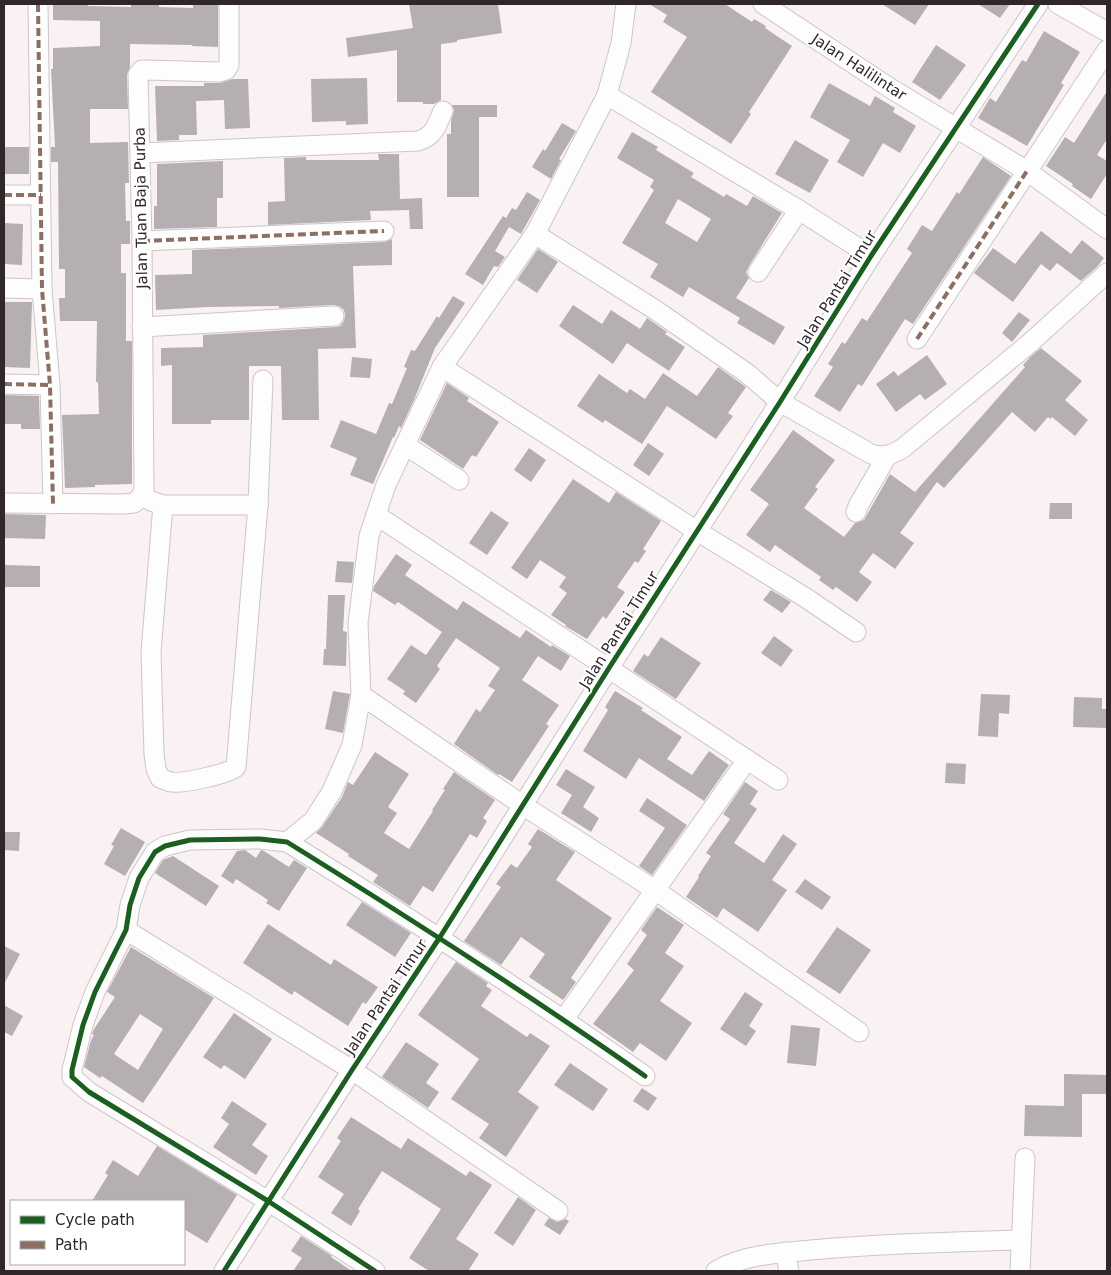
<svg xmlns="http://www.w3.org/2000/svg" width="1111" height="1275" viewBox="0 0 1111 1275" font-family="'DejaVu Sans',sans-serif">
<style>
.building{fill:#b6afb1;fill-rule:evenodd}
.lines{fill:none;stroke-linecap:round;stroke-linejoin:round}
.minor-casing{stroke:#cdc5c7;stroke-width:21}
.minor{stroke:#fefdfd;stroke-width:19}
.quiet{stroke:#8d6e63;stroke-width:4;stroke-dasharray:8 4;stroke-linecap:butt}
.cycleway-casing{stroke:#fff;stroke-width:8}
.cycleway{stroke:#1b5e20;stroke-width:5}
.labels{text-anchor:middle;stroke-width:4;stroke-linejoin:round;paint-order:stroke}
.street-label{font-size:15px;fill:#2f2729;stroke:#fff}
</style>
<rect width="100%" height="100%" fill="#faf1f3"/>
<g class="building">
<polygon points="53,4 88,4 88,6 131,7 131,4 159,5 159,7 193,8 193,5 218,5 218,47 192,46 192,45 130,44 130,67 127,75 128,109 90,109 90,143 128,142 129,183 125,183 126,221 130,221 130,244 121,244 121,273 126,273 126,341 132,341 132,484 95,485 95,487 65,488 62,415 99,414 98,382 96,382 97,321 60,321 59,298 65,298 65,269 59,269 58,162 51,162 51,147 55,147 51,69 53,69 53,48 100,46 100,21 53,20"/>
<polygon points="409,4 498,4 502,33 457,40 457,42 441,44 441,100 434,104 423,104 423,102 397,102 397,50 348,57 346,38 413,28"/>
<polygon points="649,4 725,4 752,22 754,19 766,26 765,28 792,46 749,112 751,114 731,144 651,92 687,37 663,22 667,15"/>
<polygon points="882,4 929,4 915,25"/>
<polygon points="978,4 1010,4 1000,18"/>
<polygon points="1044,31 1080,52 1061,83 1064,85 1027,146 978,118 990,98 996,102 1022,60 1026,62"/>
<polygon points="936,45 966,65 940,100 912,82"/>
<polygon points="367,78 368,124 346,125 346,121 312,122 311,79"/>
<polygon points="233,79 248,79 250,128 225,129 224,100 196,101 197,135 179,135 179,140 157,141 155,86 204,86 204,83 220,83"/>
<polygon points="829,83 870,106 875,96 895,108 893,112 916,126 900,153 883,143 863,177 837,162 850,140 810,117"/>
<polygon points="1107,91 1107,139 1097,155 1107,161 1107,174 1091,199 1072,186 1073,184 1046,166 1065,137 1074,143"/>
<polygon points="452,105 497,105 497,117 479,117 479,197 447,197 447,134 451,134 451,121 454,110"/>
<polygon points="562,123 576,131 559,159 561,160 551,179 532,167 543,149 545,151"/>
<path d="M 632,132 L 658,147 L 656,150 L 694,173 L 691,177 L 724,197 L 726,194 L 747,206 L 753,196 L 782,213 L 749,266 L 746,272 L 749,278 L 736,298 L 785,327 L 774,345 L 737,323 L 740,318 L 689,287 L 683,297 L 650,277 L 658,264 L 622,243 L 654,190 L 650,187 L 654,180 L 617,158 ZM 678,199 L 711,219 L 697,242 L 665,223 Z"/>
<polygon points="795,140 829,160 810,193 775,174"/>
<rect x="4" y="147" width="25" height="27"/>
<polygon points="378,154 399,154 400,199 422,198 423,229 410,229 409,210 370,211 371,220 268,225 268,202 285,201 284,158 306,157 306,160 379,160"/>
<polygon points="983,157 1011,176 913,324 905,319 862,386 858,384 840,412 814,396 833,367 828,364 842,342 845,344 862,318 867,321 912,253 907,249 922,225 932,231 957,192 959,194"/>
<polygon points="223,161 223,198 217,198 217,227 154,229 154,206 157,206 157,164"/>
<polygon points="527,192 540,200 521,234 509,227 495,251 505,257 498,267 494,266 483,285 465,274 503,216 506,218 512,208 516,210"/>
<polygon points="4,223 23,224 22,265 4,264"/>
<polygon points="1041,231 1071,254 1082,240 1104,258 1097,267 1081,281 1057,263 1050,271 1041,264 1013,302 974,273 993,248 1015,264"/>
<polygon points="392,239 392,265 353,266 356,348 318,349 319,420 282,420 281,366 249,366 249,420 211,420 211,424 172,424 172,365 161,366 161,348 203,347 203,335 335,327 340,326 344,321 345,315 344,310 339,306 333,305 279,308 279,306 207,307 156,310 155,275 192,274 192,250 384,242"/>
<polygon points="538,249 558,262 537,293 517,280"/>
<polygon points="453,296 465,303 435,348 414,400 401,428 399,426 394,438 393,437 373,484 350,475 357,458 330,447 341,420 376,434 389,403 392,404 407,368 404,367 411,350 415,351 437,316 439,318"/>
<polygon points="4,302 32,302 30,368 4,367"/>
<polygon points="573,305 602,324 611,310 640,329 647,318 667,332 665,334 685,347 669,371 627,343 613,364 559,326"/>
<polygon points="1019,312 1030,320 1012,342 1002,333"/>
<polygon points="1041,348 1082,381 1065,400 1088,420 1075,436 1052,417 1050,419 1048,417 1035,432 1012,412 944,488 937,482 900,533 914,543 895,569 873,553 859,572 872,582 857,602 836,587 833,590 819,580 821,577 775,545 770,552 746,535 769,504 750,490 793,430 835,460 815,487 818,489 804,508 844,537 855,523 864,520 890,474 915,492 1025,367 1023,365 1030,357"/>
<polygon points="927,355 947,384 925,400 920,394 896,412 876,384 894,371 898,376"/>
<polygon points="352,357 372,359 370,378 350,377"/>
<polygon points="718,367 746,387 728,413 733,416 716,439 667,406 642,444 605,420 603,423 577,406 599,374 627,393 630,389 645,399 663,373 697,396"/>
<polygon points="447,383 469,398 467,401 499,422 476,457 472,455 463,469 420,440"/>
<polygon points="4,395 39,396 40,429 21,429 21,424 4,424"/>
<polygon points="648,443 664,454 649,476 633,465"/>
<polygon points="529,448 546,460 531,482 514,470"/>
<polygon points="573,479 609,503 616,492 661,521 643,549 646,551 638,563 635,561 617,587 625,592 606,619 603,616 587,639 565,626 566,625 551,615 567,593 559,587 566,577 540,560 527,579 511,568"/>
<polygon points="1050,503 1072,503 1072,519 1049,519"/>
<polygon points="491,511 509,523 487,555 469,543"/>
<polygon points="4,514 46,515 45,539 4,538"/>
<polygon points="396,554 412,565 405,575 457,610 463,601 520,638 526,630 551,647 552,645 570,656 561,671 538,656 522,680 559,705 546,724 549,726 512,782 499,774 498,775 454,744 476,709 480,712 495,690 488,686 500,668 456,638 437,666 440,669 416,703 403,694 405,691 387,679 411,645 426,655 442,632 398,602 395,605 373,591 374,586"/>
<polygon points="337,561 354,562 352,583 335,582"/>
<polygon points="4,565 40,566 40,587 4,587"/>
<polygon points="771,590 791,602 782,613 763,600"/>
<polygon points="328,595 345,595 343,631 347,632 346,666 323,665 324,649 326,649"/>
<polygon points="774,636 793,650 781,667 761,653"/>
<polygon points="661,637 701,663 676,699 633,671 644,654 648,657"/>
<polygon points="333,691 350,694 343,733 325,729"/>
<polygon points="615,691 643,708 641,710 682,737 667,759 692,775 709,751 729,765 704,801 639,758 626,779 583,751 608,710 605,707"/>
<polygon points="981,694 1010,695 1009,714 999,713 998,737 978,736"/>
<polygon points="1074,697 1102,698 1102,709 1107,709 1107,728 1073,727"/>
<polygon points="375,752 409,774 388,807 397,813 384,833 409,849 433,811 432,810 445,790 443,789 454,772 495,800 483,818 487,821 477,838 470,834 433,892 423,886 410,906 373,882 378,875 348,856 349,854 316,833 322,827 342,797 348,782 353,785"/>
<polygon points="946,763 966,764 965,784 945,783"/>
<polygon points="566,769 595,787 583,807 599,818 591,832 561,813 572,795 556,785"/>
<polygon points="745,782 758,791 750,804 757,809 734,843 764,863 783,834 797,844 772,880 787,890 758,932 723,908 717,918 686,897 699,877 698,876 711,856 706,853 730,819 723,814"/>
<polygon points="647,798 687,825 652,875 639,866 665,828 639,811"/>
<polygon points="121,828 145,842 125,876 104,864 114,846 111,845"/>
<polygon points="538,829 575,852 556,880 612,918 571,978 576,982 563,1000 529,977 545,954 521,937 501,965 464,941 501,887 496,884 511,864 517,868 532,847 528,844"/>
<polygon points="4,832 20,832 19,851 4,850"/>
<polygon points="245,850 256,858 261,850 264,851 289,867 294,860 307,868 279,911 266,903 268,900 236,879 233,884 221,876 237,851"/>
<polygon points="173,856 219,886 206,906 155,873 163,860"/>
<polygon points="805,879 831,897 822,910 795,892"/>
<polygon points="362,902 411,933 395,957 346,925"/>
<polygon points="657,907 684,925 665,953 684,966 660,1001 692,1023 666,1061 640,1043 633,1052 593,1024 634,970 627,964 647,935 641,930"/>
<polygon points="268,924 331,965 334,959 378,987 366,1004 363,1002 348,1026 294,991 292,995 243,963"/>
<polygon points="837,927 871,950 840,994 806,972"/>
<polygon points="4,946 20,954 4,984"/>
<path d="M 131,947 L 214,998 L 143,1103 L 102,1076 L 100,1078 L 84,1067 L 91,1040 L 94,1035 L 92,1034 L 94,1029 L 115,997 L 107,992 ZM 140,1014 L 163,1029 L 138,1070 L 114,1054 Z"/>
<polygon points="456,962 488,983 486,986 492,990 481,1006 527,1037 530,1033 550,1046 518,1092 539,1107 506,1157 479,1138 489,1124 451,1099 479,1059 418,1015"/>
<polygon points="745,992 763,1004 749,1026 756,1031 746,1046 720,1029"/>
<polygon points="4,1005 23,1016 12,1036 4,1032"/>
<polygon points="234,1013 272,1039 245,1079 224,1065 221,1069 203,1057"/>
<polygon points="791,1025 820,1028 816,1066 787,1063"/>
<polygon points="406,1042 439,1064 426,1083 439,1092 428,1108 382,1077"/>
<polygon points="570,1063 608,1089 593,1111 554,1085"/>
<polygon points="1064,1074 1107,1075 1107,1094 1082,1094 1082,1137 1024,1136 1025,1105 1064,1106"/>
<polygon points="642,1088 657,1098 648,1111 633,1101"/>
<polygon points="232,1101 267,1124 252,1145 268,1156 256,1175 213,1147 229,1124 221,1118"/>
<polygon points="351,1117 401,1149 408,1138 466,1176 470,1171 492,1185 456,1239 479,1254 468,1271 429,1271 409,1258 441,1209 382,1171 358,1209 360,1211 351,1226 331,1213 344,1194 318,1177 341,1141 337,1138"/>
<polygon points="157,1146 237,1195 207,1243 184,1229 184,1201 92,1201 108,1175 105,1173 113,1160 138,1176"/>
<polygon points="518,1197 536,1210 513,1246 494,1233"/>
<polygon points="549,1218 557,1222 566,1219 569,1221 560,1235 544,1225"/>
<polygon points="301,1236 332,1256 331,1257 352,1271 293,1271 302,1258 291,1251"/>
</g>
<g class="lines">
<g class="minor-casing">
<g id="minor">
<polyline points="38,4 42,289 50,385 53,504"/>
<polyline points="763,4 890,88 1027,171 1107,229"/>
<polyline points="1058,4 1107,32"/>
<polyline points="607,95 799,210 871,256"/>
<path d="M 141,153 L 418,141 C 435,136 436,126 443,111"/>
<polyline points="4,195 41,195"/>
<path d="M 535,234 L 654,309 L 748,374 L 780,402 L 871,454 C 883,458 892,455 903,448 L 1031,342 L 1107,273"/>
<polyline points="142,241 384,231"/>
<polyline points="758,272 799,210"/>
<polyline points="4,288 42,289"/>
<polyline points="142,327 334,316"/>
<polyline points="917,339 1107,50"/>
<polyline points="442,367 697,531 806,598 856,632"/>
<polyline points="4,384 50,385"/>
<polyline points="405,445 459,480"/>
<polyline points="140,498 144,490 142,241 138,75 142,70 145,70 218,72 226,70 229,65 229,4"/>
<polyline points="151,501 163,505 258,505"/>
<polyline points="4,503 123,504 134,503 140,498"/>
<path d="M 163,505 L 151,652 L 154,754 L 156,769 L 160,778 C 163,779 167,781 171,782 C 182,784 228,774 236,767 L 258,505 L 263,380"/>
<polyline points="856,512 858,506 887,456"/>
<polyline points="376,515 778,780"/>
<polyline points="361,695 524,806 655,890 859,1032"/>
<polyline points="287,842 313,821 332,791 352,745 361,695 358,623 369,536 386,485 442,367 535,234 607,95 621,43 626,4"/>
<polyline points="126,930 352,1070 558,1211"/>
<polyline points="564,1019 747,760"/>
<polyline points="785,1252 789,1271"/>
<polyline points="224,1271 352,1070 440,937 609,668 780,402 871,256 1038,4"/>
<path d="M 375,1271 L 268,1201 L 89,1092 L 72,1077 L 72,1070 L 83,1025 L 95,992 L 126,930 L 130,905 L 139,878 L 155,852 L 165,846 L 190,840 L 260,839 L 287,842 C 408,917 528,994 645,1076"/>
<path d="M 716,1271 C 745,1253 790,1252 823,1249 C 889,1243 955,1242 1021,1240"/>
<polyline points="1020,1271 1025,1158"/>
</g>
</g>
<use href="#minor" class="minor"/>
<g class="quiet">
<polyline points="38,4 42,289 50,385 53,504"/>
<polyline points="4,195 41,195"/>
<polyline points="142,241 384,231"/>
<polyline points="917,339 1027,171"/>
<polyline points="4,384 50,385"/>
</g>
<g class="cycleway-casing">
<g id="cycleway">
<polyline points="224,1271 352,1070 440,937 609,668 780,402 871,256 1038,4"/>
<path d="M 375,1271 L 268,1201 L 89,1092 L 72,1077 L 72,1070 L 83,1025 L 95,992 L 126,930 L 130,905 L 139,878 L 155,852 L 165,846 L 190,840 L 260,839 L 287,842 C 408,917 528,994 645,1076"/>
</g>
</g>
<use href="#cycleway" class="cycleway"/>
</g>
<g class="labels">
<g class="street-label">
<text transform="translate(859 67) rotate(33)" y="5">Jalan Halilintar</text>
<text transform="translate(141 208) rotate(-91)" y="5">Jalan Tuan Baja Purba</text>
<text transform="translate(837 289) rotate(-58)" y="5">Jalan Pantai Timur</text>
<text transform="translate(619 630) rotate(-58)" y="5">Jalan Pantai Timur</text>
<text transform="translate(386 997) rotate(-56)" y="5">Jalan Pantai Timur</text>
</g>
</g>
<rect width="1111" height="1275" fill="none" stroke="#2f2729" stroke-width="10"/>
<rect x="10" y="1200" width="175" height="65" fill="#ffffff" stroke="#aca9a9"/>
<rect x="20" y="1216" width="25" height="8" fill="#1b5e20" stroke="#aca9a9"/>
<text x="55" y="1225" font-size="15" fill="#2f2729">Cycle path</text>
<rect x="20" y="1241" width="25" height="8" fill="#8d6e63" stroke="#aca9a9"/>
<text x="55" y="1250" font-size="15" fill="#2f2729">Path</text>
</svg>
